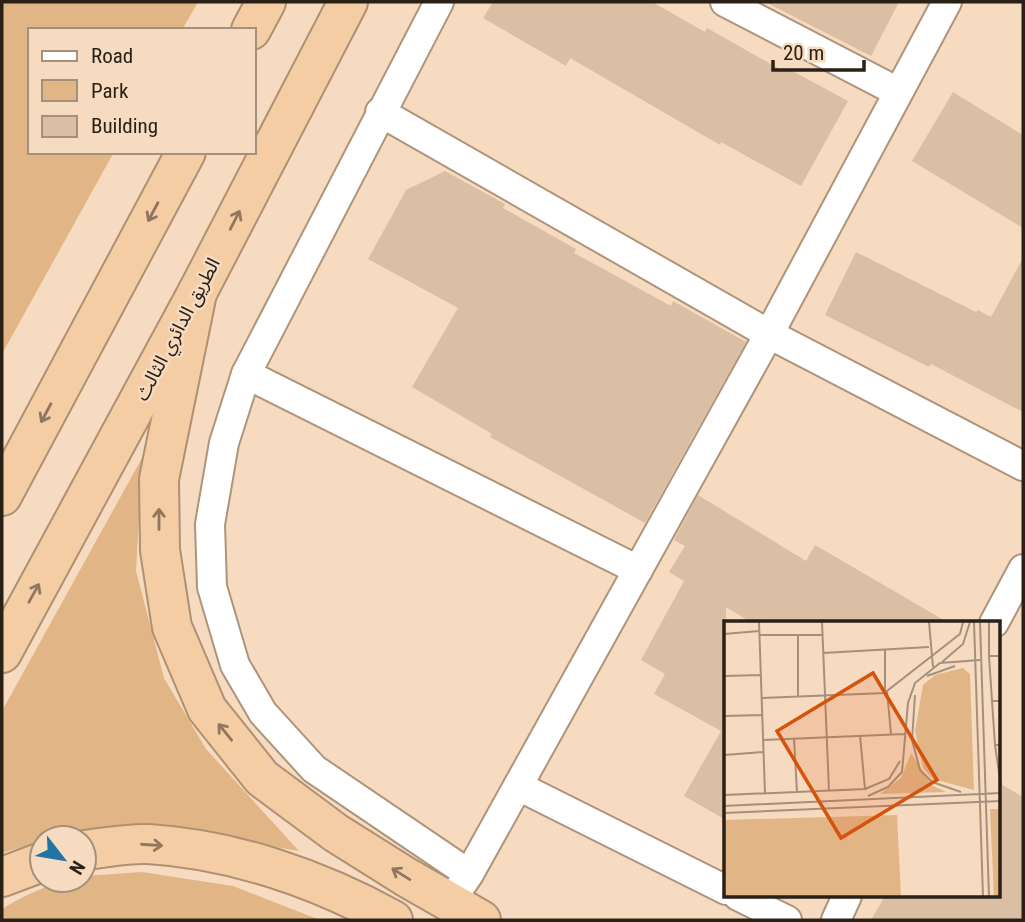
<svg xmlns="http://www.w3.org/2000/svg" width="1025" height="922" viewBox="0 0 1025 922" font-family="'Roboto Condensed','Noto Sans Arabic',sans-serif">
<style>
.green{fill:#e2b587}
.building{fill:#dabfa5}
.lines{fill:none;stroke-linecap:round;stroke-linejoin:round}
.street-casing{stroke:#ae947b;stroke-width:32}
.highway-casing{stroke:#ae9073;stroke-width:42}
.street{stroke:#fff;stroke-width:28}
.highway{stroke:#f5cda5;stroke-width:38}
.oneway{stroke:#90765e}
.labels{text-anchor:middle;stroke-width:5;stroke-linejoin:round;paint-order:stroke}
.street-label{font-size:19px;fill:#2a2016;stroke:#f7dbc0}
.inset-road{fill:none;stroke:#a5907c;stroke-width:2}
.view{fill:#d5530d;fill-opacity:0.15;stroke:#d5530d;stroke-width:3.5}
.inset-edge{fill:none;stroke:#2a2016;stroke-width:3.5}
</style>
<rect width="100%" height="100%" fill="#f7dbc0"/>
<g class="green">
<polygon points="2,2 198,2 182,30 30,30 30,152 114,152 2,354"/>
<polygon points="142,458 136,571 164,678 206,749 299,851 186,832 75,831 52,838 42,838 42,841 2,853 2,711"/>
<path d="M 142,872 L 233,886 L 320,920 L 2,920 L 2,909 C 26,894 56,880 84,880 L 84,876 Z"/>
</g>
<g class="building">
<polygon points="493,2 652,2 705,32 707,28 785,72 787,68 848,101 801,186 721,142 720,145 570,58 566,66 483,18"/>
<polygon points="765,2 899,2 871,56"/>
<polygon points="953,92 1023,135 1023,228 912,161"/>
<polygon points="445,171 505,204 503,208 576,249 574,253 671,306 673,301 746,342 645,523 490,437 492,434 412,387 458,308 368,259 406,190"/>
<polygon points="856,252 976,312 978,310 991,317 1023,258 1023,412 931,364 929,367 825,315"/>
<polygon points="698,495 806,561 815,545 949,623 752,623 726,607 726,820 684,796 721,731 654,694 665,674 641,660 684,581 669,572 685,546 674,540"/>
<polygon points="999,783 1023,797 1023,920 871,920 885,896 999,896"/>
</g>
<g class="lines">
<g class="street-casing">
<g id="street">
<polyline points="439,2 246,374 638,570"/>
<polyline points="725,2 898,92"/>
<polyline points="380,112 769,334 1023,466"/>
<polyline points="246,374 224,443 210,524 212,587 235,665 263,713 314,769 469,874"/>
<polyline points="994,623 1023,569"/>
<polyline points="518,786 726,890"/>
<polyline points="738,896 787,920"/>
<polyline points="450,902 469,874 769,334 947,2"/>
<polyline points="836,920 847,896"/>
</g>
</g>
<g class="highway-casing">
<g id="highway">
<polyline points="251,30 266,2"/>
<polyline points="197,293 159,479 160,550 172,627 207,709 262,778 336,833 406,877 481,920"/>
<polyline points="2,496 186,152"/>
<polyline points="2,653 197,293 348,2"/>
<path d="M 84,850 C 105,848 128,843 148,844 C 233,849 319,879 393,920"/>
<polyline points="2,877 42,862"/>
</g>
</g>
<use href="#street" class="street"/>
<use href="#highway" class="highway"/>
</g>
<defs><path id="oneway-shaft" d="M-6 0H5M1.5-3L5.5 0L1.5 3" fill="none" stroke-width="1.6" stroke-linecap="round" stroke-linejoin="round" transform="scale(1.75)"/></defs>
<g class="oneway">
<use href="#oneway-shaft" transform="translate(153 212) rotate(118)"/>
<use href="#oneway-shaft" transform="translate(235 220) rotate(-63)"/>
<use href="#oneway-shaft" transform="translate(46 413) rotate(118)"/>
<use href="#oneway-shaft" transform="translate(159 519) rotate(-90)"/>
<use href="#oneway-shaft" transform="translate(34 593) rotate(-61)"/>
<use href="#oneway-shaft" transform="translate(225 732) rotate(-129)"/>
<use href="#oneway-shaft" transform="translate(152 845) rotate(4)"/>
<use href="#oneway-shaft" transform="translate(401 874) rotate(-148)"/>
</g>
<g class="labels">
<g class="street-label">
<text transform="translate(177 329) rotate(-62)" y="7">الطريق الدائري الثالث</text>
</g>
</g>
<g transform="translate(724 621)">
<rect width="276" height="276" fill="#f7dbc0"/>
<path d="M 239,47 L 246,53 L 250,169 L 209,158 L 199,147 L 191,110 L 199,64 L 211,54 ZM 187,132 L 207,164 L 222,171 L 156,173 L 177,157 ZM 266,188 L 276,188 L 276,276 L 270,276 ZM 173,194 L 177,276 L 0,276 L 0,199 Z" fill="#e2b587"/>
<path class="inset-road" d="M 35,1 L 41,173M 98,1 L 105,170M 205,1 L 209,46M 250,1 L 259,276M 256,1 L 265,276M 265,1 L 265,35 L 277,35M 0,13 L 35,10M 35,14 L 98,14M 74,14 L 74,76M 99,32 L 205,26M 265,35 L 268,80 L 277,80M 218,41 L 239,23 L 246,1M 0,55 L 37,54M 203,55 L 231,45M 191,74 L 188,119 L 196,149 L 208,161 L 237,171M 38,77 L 161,72 L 161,28M 268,80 L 271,124 L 277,124M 0,95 L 38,94M 167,113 L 163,70 L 236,13 L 239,1M 70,117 L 73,172M 39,119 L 181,113M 271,124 L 277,165M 0,134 L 39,131M 141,168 L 165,158 L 176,140M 0,174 L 141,168 L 136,114M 144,175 L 164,166 L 178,151 L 184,82 L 191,62 L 216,42 L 256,39M 0,185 L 277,172M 0,192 L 277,180"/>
<path class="view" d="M 149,52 L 213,159 L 117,217 L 53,110 Z"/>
<rect width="276" height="276" class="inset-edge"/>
</g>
<rect width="1025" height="922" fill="none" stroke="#2a2016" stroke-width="7"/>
<rect x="28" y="28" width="228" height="126" fill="#f7dbc0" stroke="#a5907c" stroke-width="2"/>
<rect x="42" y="51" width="35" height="10" fill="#ffffff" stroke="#a5907c" stroke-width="2"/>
<text x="91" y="63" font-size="21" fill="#2a2016">Road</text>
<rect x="42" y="80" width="35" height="21" fill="#e2b587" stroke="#a5907c" stroke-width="2"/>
<text x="91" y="98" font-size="21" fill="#2a2016">Park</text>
<rect x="42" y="116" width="35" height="21" fill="#dabfa5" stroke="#a5907c" stroke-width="2"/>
<text x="91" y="133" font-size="21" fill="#2a2016">Building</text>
<g transform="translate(63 859) rotate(121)"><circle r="33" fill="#f7dbc0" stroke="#a5907c" stroke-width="2"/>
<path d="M0-5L12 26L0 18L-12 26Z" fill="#2075a5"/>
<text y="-10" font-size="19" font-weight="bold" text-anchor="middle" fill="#2a2016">N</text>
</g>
<path d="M773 60v10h91v-10" fill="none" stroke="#2a2016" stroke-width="3.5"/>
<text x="783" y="60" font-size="21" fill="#2a2016" stroke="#f7dbc0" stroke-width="5" paint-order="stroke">20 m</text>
</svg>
